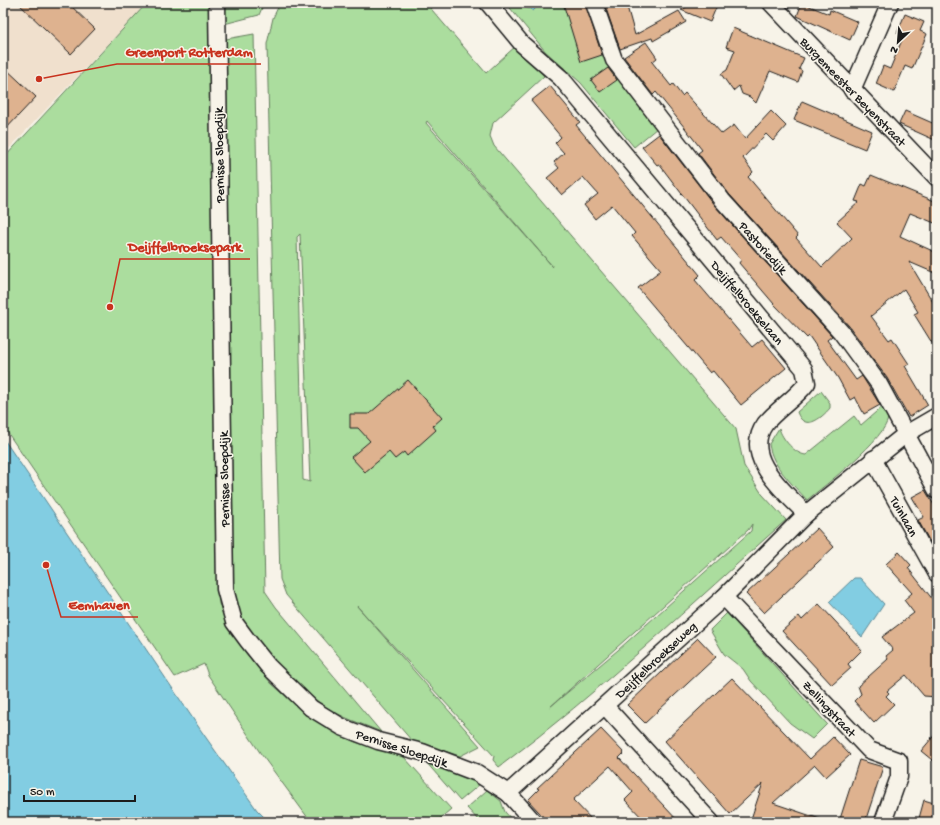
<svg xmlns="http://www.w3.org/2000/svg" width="940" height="825" viewBox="0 0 940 825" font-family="'Gochi Hand',sans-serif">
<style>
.built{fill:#f0e0cd}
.green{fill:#abdd9e;stroke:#647c5d;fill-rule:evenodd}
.water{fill:#82cde2;stroke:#598693}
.building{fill:#deb28f;stroke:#1c1c1c}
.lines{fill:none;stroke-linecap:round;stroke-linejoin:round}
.minor-casing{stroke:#1c1c1c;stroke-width:19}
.minor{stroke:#f7f3e8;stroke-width:16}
.labels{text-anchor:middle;stroke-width:3;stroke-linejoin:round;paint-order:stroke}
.street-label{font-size:13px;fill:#1c1c1c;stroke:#f7f3e8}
.leader{fill:none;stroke:#c8321e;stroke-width:1.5}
.callout-dot{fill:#c8321e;stroke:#f7f3e8;stroke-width:1.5}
.callout-label{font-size:14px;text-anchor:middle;font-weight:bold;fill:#c8321e;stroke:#f7f3e8;stroke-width:3;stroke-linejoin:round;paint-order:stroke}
</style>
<rect width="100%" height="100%" fill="#f7f3e8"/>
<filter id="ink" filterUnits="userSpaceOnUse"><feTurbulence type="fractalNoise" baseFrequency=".025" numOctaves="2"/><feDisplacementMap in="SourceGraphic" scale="8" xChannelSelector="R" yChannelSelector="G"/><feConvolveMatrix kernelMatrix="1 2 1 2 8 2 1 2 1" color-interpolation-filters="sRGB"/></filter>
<g filter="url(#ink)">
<polygon class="built" points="3,3 147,3 3,155"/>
<g class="green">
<polygon points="147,3 210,3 217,187 219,604 246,653 271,683 290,700 338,734 355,742 404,757 451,809 436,822 311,822 261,754 208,675 204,664 175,677 3,426 3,159"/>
<polygon points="224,3 264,3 259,15 224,24"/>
<path d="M 280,3 L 426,3 L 486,73 L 517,45 L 544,76 L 493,123 L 490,136 L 494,146 L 736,429 L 744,466 L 762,494 L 786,520 C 692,604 600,692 499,767 L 493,760 L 494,756 L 357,606 L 480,746 L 460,756 L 412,741 L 286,595 L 280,579 L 267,44 L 273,18 ZM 427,121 L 553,267 L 426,123 ZM 300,234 L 310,482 L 303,480 L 297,237 ZM 752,524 L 751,531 L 618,650 L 550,707 L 748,530 Z"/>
<polygon points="506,3 523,3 527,8 536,8 535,3 591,3 608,55 622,84 657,128 634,147 581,83 545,51"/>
<path d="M 254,34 L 265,591 L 276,607 L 381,732 C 363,724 342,718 326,707 C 287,681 239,634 232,587 L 226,39 Z"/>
<path d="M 821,391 L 830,403 L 830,408 C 821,419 804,432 797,412 Z"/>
<path d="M 884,405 C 885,409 888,414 888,417 C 888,437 823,487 807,500 C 792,483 772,467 769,444 L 779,428 C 782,439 795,454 806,455 L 854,416 L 861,425 Z"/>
<polygon points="727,613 827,724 812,739 790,723 751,681 743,669 724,654 710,630"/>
<polygon points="425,761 447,768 480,784 460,801"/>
<polygon points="487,790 501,801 505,812 514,822 480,822 467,808"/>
</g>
<g class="water">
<polygon points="523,3 535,3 536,8 533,11"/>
<polygon points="3,438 202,732 257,810 269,822 3,822"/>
<polygon points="854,578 860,578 884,604 862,637 829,602"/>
</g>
<g class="building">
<polygon points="18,3 68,3 95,29 71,54"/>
<polygon points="563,3 585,3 602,55 581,62"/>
<polygon points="604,3 626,3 635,35 679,11 686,22 653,41 652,38 620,49"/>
<polygon points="694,3 718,3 710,22 681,10"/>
<polygon points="802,3 829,14 830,10 858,22 850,40 797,16"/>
<polygon points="905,14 924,22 920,31 927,34 912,69 905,66 894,92 876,84 883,66 890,69 904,35 897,33"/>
<polygon points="733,28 804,58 799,69 802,71 798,82 770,71 756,103 750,97 742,94 739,86 733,91 721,74 727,70 735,50 726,47"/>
<polygon points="646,42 657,58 652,62 671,86 673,84 682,96 685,93 722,134 734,125 745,139 771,111 786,126 773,141 766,134 743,158 753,172 748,177 798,236 796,238 822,267 852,238 837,222 859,202 855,201 862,184 866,186 871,175 937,202 937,224 910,213 900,236 937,253 937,274 909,262 937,309 937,351 914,314 918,312 904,289 871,316 889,340 892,338 909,364 905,366 928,405 909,417 887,378 849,326 729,194 698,153 702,150 685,128 656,92 653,95 624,57"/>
<polygon points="3,66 36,97 3,132"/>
<polygon points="608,68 617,80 600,92 591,80"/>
<polygon points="550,86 580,122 576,125 700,275 695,280 752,347 762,339 786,368 741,405 713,371 710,373 638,288 661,270 632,236 635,233 612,205 595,219 584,205 598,194 583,177 562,195 547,178 559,168 554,162 564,153 555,143 561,137 531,101"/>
<polygon points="802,101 872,131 865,149 794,120"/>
<polygon points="905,111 937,125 937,141 899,124"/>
<polygon points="659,134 715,206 832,336 827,340 856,380 862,376 880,405 864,414 855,397 850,400 838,378 809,336 807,338 774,304 739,263 741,260 721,237 717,240 659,164 657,165 642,147"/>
<polygon points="408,380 442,418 433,426 436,430 407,456 404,452 395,459 389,452 365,472 351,457 370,441 358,428 350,428 350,414 369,414"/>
<polygon points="925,490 937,510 937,538 930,542 918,520 924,517 912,497"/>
<polygon points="817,528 834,547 764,613 746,594"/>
<polygon points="899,552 911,565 908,568 937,605 937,697 924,696 906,675 887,691 889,693 886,696 894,704 874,723 854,701 861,694 858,686 888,659 886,656 893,650 882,637 914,613 904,600 912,593 886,564"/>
<polygon points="819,604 862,650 848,664 851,668 832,685 782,631 799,616 802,620"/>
<polygon points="698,638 716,657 645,723 627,705"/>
<polygon points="732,678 810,759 833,737 850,755 826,777 815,765 773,803 823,820 823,822 750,822 763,783 730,814 665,741"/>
<polygon points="601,729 624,753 619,758 679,822 646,822 625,800 633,792 610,766 573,800 594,822 548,822 528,800 539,789 537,788"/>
<polygon points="937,732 937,764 921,751"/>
<polygon points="859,760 883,767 865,822 839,822"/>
<polygon points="924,800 937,804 937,822 918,822"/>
</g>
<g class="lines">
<g class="minor-casing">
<g id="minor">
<polyline points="217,3 225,589 234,622 248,641 268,666 311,708 342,727 378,741 422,752 477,773 508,793"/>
<path d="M 488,3 L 522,44 L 561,78 L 804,369 L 807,383 C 795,399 777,409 765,424 C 741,457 785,492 806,514 L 906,434 L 937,416"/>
<polyline points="594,3 614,60 722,200 841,332 879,384 937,491"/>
<polyline points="771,3 937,178"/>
<polyline points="852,90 890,3"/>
<polyline points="873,459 937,574"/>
<polyline points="724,597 869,750 899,761 899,777 883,822"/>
<polyline points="605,706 711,822"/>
<polyline points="534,822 508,793 724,597 806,514"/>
</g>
</g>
<use href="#minor" class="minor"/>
</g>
</g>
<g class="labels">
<g class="street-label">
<text transform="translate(854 91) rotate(46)" y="5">Burgemeester Beyenstraat</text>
<text transform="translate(218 155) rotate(-91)" y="5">Pernisse Sloepdijk</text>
<text transform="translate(764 247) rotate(48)" y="5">Pastoriedijk</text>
<text transform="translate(748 302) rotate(50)" y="5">Deijffelbroekselaan</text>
<text transform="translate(223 479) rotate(-91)" y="5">Pernisse Sloepdijk</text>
<text transform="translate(905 516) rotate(61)" y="5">Tuinlaan</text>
<text transform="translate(655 659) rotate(-43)" y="5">Deijffelbroekseweg</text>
<text transform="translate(830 708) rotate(47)" y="5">Zellingstraat</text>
<text transform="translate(402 747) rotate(18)" y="5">Pernisse Sloepdijk</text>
</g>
</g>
<path class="leader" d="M39 79L117 64H261M110 307L120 259H250M46 565L61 617H138"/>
<g class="callout-dot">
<circle cx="39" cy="79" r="4"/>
<circle cx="110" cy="307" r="4"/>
<circle cx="46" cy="565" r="4"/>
</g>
<g class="callout-label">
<text x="189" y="56">Greenport Rotterdam</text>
<text x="185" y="251">Deijffelbroeksepark</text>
<text x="99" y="609">Eemhaven</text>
</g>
<rect width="940" height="825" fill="none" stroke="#f7f3e8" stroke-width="16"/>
<rect x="8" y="8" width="924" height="809" fill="none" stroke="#1c1c1c" stroke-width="1.5" filter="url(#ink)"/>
<g transform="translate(898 42) rotate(206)" stroke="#f7f3e8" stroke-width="3" paint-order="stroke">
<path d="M0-3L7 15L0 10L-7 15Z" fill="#1c1c1c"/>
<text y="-6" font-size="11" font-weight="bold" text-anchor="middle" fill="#1c1c1c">N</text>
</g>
<path d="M24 795v6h111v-6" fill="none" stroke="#1c1c1c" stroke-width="2"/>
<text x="30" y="795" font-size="12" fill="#1c1c1c" stroke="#f7f3e8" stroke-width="3" paint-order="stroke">50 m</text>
</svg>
